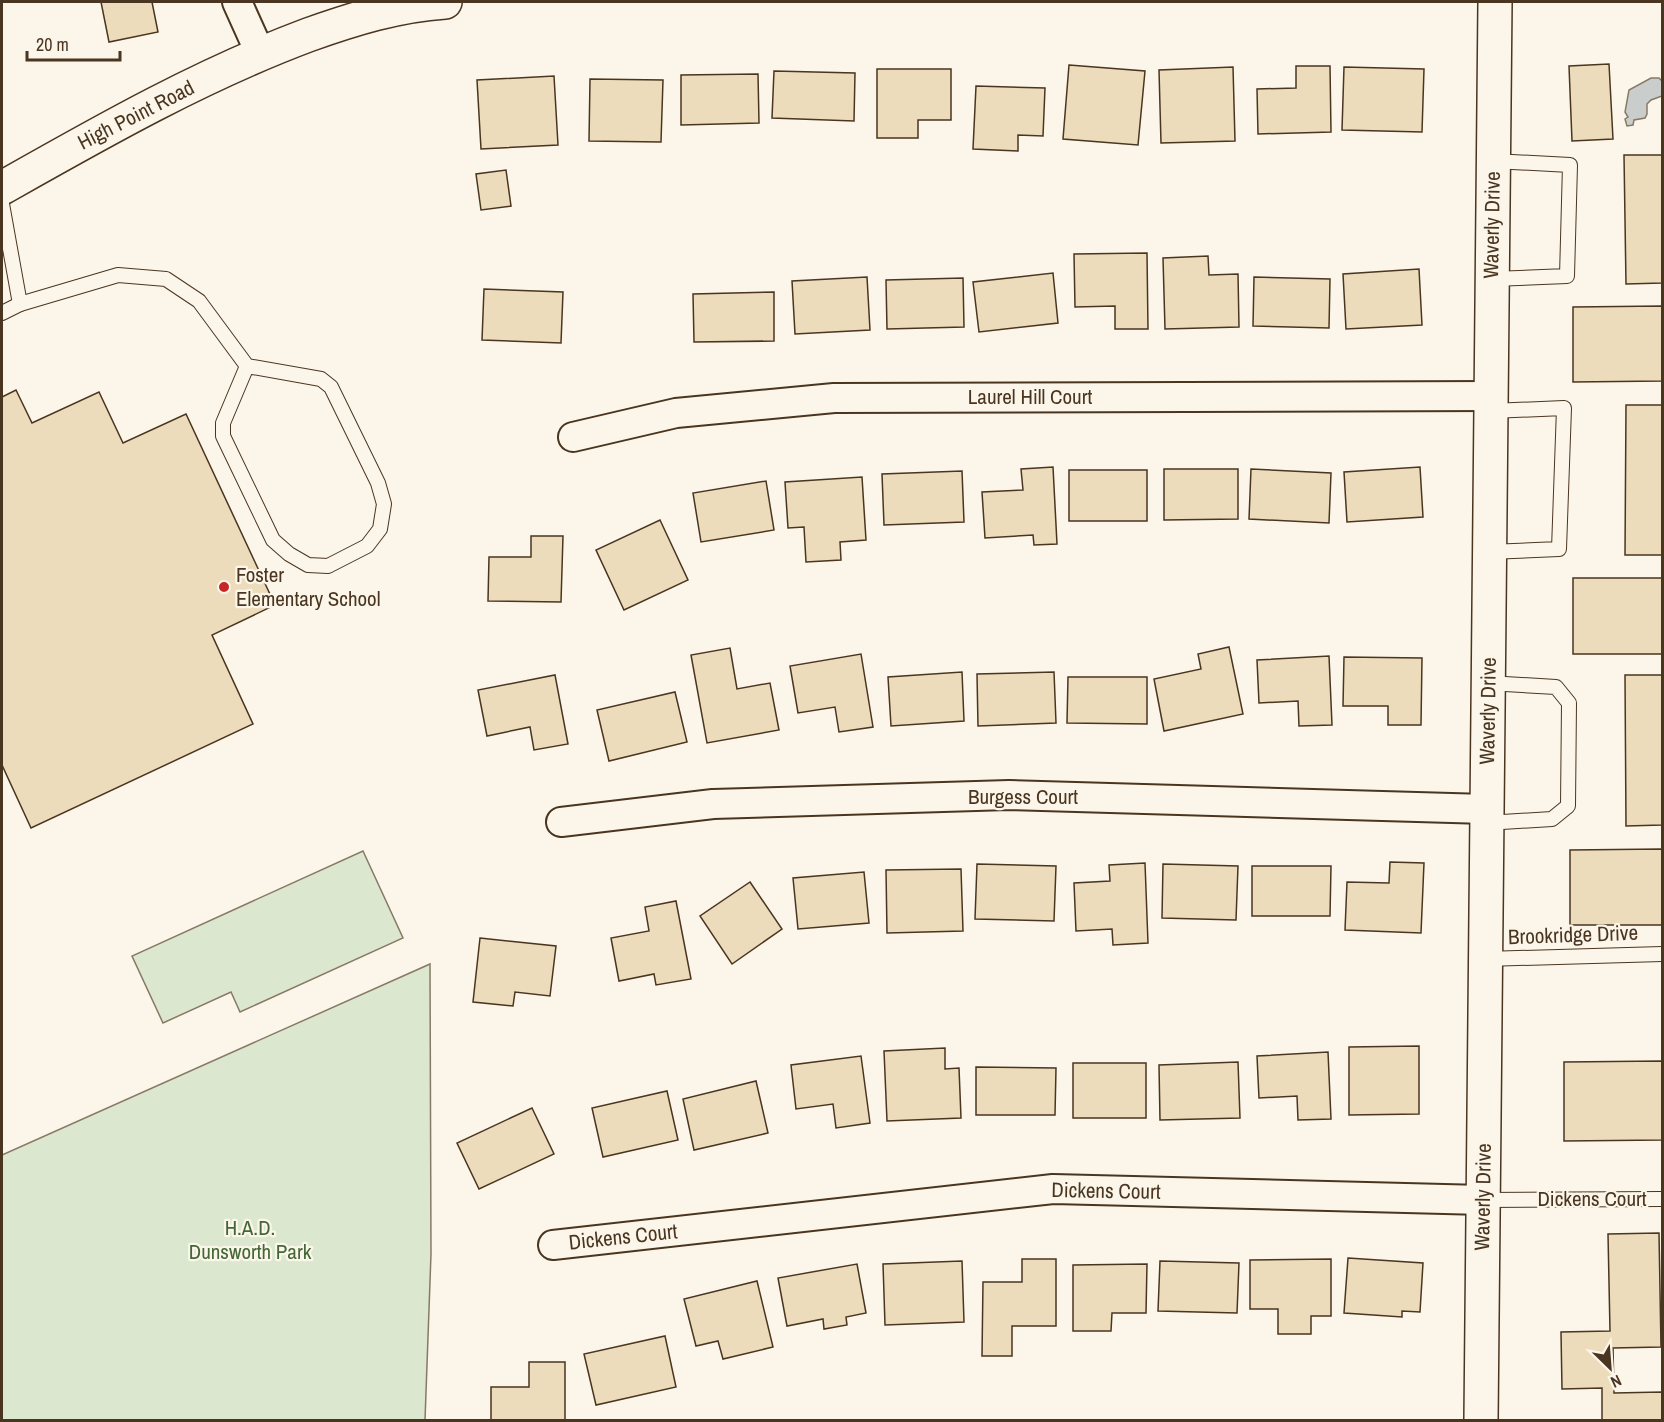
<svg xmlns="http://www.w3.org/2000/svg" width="1664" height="1422" viewBox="0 0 1664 1422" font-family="'Archivo Narrow',sans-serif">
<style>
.green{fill:#dce7d0;stroke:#887966;stroke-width:1.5}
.water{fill:#c9cecd;stroke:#887966;stroke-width:1.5}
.building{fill:#ecdcbc;stroke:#4a3520;stroke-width:1.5}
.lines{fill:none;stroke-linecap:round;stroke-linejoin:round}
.service-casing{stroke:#4a3520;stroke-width:16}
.minor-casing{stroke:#4a3520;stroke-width:32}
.tertiary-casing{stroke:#4a3520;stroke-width:36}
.service{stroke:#fbf6e9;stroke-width:14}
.minor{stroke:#fbf6e9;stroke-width:28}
.tertiary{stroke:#fbf6e9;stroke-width:33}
.poi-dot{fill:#c62828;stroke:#fbf6e9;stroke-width:2}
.labels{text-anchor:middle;stroke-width:4.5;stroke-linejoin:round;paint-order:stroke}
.street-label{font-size:21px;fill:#4a3520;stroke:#fbf6e9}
.poi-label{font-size:21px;fill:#4a3520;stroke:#fbf6e9;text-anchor:start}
.park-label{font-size:21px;fill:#436837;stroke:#fbf6e9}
</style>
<rect width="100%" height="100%" fill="#fbf6e9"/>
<g class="green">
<polygon points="363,851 403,938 240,1012 231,992 163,1023 132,956"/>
<polygon points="430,964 431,1254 425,1420 2,1420 2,1155"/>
</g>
<polygon class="water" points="1651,78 1659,78 1662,81 1662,96 1651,100 1647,104 1647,114 1645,118 1634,120 1633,125 1627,126 1625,119 1628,117 1625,112 1629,90"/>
<g class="building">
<polygon points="101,2 152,2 158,32 109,42"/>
<polygon points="1609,64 1613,139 1572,141 1569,66"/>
<polygon points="1069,65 1145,71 1138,145 1063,139"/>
<polygon points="1296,66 1330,66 1331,132 1258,134 1257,89 1296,88"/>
<polygon points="1233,67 1235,141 1161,143 1159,70"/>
<polygon points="1344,67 1424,69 1422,132 1342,130"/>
<polygon points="877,69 951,69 951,120 918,120 918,138 877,138"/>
<polygon points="774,71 855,73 854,121 772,118"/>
<polygon points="758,74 759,123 681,125 681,75"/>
<polygon points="554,76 558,145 481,149 477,80"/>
<polygon points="590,79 663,80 661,142 589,141"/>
<polygon points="976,86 1045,88 1043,136 1018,135 1018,151 973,149"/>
<polygon points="1624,155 1662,155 1662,283 1626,284"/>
<polygon points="506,170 511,206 481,210 476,174"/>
<polygon points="1147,253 1148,329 1115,329 1115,306 1075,307 1074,254"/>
<polygon points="1208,256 1209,275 1238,274 1239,327 1165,329 1163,258"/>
<polygon points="1419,269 1422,325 1346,329 1343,274"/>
<polygon points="1053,273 1058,323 979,332 973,282"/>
<polygon points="867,277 870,330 795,334 792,281"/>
<polygon points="1254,277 1330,279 1329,328 1253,326"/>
<polygon points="963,278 964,327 887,329 886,280"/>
<polygon points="484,289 563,292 561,343 482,340"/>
<polygon points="774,292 774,341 694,342 693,294"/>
<polygon points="1662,306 1662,381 1573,382 1573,307"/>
<polygon points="16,390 32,423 99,392 123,443 186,414 275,605 212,635 253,724 31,828 2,765 2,397"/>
<polygon points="1626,405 1662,405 1662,555 1625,555"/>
<polygon points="1053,467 1057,544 1034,545 1033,535 985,538 982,492 1023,490 1021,469"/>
<polygon points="1420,467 1423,517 1347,522 1344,472"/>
<polygon points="1164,469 1238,469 1238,519 1164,520"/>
<polygon points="1251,469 1331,473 1329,523 1249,519"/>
<rect x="1069" y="470" width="78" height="51"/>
<polygon points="962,471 964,522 884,525 882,474"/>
<polygon points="862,477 866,540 840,542 841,560 806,562 804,527 788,528 785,482"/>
<polygon points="766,481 774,530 701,542 693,493"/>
<polygon points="660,520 688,580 624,610 596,550"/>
<polygon points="531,536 563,536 561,602 488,601 489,557 531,557"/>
<rect x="1573" y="578" width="89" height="76"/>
<polygon points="1229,647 1243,714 1164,731 1154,679 1201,669 1198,654"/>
<polygon points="730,648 737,689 770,683 779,730 707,743 691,655"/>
<polygon points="861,654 873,727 839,732 835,707 798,713 790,666"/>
<polygon points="1329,656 1332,725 1299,726 1298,701 1259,703 1257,660"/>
<polygon points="1344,657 1422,658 1421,725 1388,725 1388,706 1343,706"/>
<polygon points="962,672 964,721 891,726 888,677"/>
<polygon points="1054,672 1056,723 978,726 977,674"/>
<polygon points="555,675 568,744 534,750 530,727 487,736 478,690"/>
<polygon points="1625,675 1662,675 1662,825 1626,826"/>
<polygon points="1068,677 1147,677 1147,724 1067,723"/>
<polygon points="675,692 687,742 609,761 597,710"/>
<polygon points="1662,849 1662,925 1570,925 1570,850"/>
<polygon points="1390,862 1424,863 1421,933 1345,930 1347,882 1389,883"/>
<polygon points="1145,863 1148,943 1113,945 1112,929 1076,931 1074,883 1110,881 1109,865"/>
<polygon points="977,864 1056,866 1054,921 975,919"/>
<polygon points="1163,864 1238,866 1236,920 1162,918"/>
<polygon points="1252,866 1331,866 1330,916 1252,916"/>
<polygon points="961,869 963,931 887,933 886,870"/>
<polygon points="864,872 869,923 798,929 793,878"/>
<polygon points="750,882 782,929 732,964 700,916"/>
<polygon points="676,901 691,979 656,985 654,974 619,981 611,938 649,931 645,907"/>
<polygon points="480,938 556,946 550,996 515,992 513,1006 473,1002"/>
<polygon points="1419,1046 1419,1114 1349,1115 1349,1047"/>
<polygon points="945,1048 945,1069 959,1068 961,1118 887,1121 884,1051"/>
<polygon points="1328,1052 1331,1119 1298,1120 1297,1096 1259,1098 1257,1056"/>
<polygon points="861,1056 870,1123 836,1128 833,1104 796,1109 791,1065"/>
<polygon points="1662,1061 1662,1140 1564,1141 1564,1062"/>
<polygon points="1238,1062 1240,1118 1160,1120 1159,1065"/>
<rect x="1073" y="1063" width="73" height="55"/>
<polygon points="976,1067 1056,1068 1055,1115 976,1115"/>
<polygon points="756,1081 768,1133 694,1150 683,1099"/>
<polygon points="667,1091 678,1140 603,1157 592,1108"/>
<polygon points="532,1108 554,1154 479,1189 457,1143"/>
<polygon points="1659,1233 1661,1347 1613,1348 1614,1393 1662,1392 1662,1420 1602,1420 1602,1388 1562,1389 1561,1332 1610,1331 1608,1234"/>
<polygon points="1348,1258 1423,1263 1420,1312 1402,1311 1402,1317 1344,1313"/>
<polygon points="1022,1259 1056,1259 1056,1326 1012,1326 1012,1356 982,1356 983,1282 1022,1282"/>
<polygon points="1331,1259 1331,1316 1311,1316 1311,1334 1278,1334 1278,1309 1250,1309 1250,1260"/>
<polygon points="962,1261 964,1322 885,1325 883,1264"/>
<polygon points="1160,1261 1239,1263 1237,1313 1158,1311"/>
<polygon points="857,1264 866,1313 846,1317 847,1325 824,1329 823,1319 787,1326 778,1278"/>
<polygon points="1147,1264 1146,1313 1112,1313 1111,1331 1073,1331 1073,1265"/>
<polygon points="757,1281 773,1347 723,1359 718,1341 696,1346 684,1299"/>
<polygon points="665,1336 676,1387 596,1405 584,1354"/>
<polygon points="529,1362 565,1362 565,1420 491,1420 491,1387 529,1387"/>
</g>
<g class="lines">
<g class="service-casing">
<g id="service">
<polyline points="2,204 20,304 118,275 166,279 199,301 247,366 321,379 331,387 378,483 384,504 380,529 367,546 328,566 308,565 289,554 273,540 223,436 223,423 247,366"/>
<polyline points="1492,279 1567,276 1570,165 1493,161"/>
<polyline points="2,313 20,304"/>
<polyline points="1489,552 1559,549 1564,408 1491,411"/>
<polyline points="1486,823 1552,819 1568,806 1569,703 1556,687 1488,683"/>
<polyline points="1485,959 1662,954"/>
<polyline points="1483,1200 1662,1199"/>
</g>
</g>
<g class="minor-casing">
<g id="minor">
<polyline points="237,2 260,53"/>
<polyline points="573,437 676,413 834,398 1491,396"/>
<polyline points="561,822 713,804 1009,795 1486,809"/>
<polyline points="553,1245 1053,1189 1483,1200"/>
</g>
</g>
<g class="tertiary-casing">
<g id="tertiary">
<path d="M 2,188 C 101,132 201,75 308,35 C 353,19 398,5 445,2"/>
<polyline points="1481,1420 1495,2"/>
</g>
</g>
<use href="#service" class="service"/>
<use href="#minor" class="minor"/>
<use href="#tertiary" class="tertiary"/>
</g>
<circle class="poi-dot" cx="224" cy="587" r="6"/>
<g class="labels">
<g class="street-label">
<text transform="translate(136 115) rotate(-27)" y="7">High Point Road</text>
<text transform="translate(1492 225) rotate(-89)" y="7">Waverly Drive</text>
<text x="1030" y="404">Laurel Hill Court</text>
<text transform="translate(1488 711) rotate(-89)" y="7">Waverly Drive</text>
<text x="1023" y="804">Burgess Court</text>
<text transform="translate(1573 935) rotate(-2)" y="7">Brookridge Drive</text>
<text transform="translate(1106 1191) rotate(1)" y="7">Dickens Court</text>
<text transform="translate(1483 1197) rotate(-89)" y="7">Waverly Drive</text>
<text x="1592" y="1206">Dickens Court</text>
<text transform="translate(623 1237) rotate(-6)" y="7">Dickens Court</text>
</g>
<g class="poi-label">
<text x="236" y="582">Foster<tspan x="236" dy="24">Elementary School</tspan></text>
</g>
<g class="park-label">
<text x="250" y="1235">H.A.D.<tspan x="250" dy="24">Dunsworth Park</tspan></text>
</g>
</g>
<rect width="1664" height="1422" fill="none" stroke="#4a3520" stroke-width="6"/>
<g transform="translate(1610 1368) rotate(155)" stroke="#fbf6e9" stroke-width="4.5" paint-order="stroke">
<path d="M0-4.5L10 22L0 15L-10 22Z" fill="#4a3520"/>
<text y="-9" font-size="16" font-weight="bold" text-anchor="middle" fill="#4a3520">N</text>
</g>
<path d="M27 51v9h93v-9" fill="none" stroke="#4a3520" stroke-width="3"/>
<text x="36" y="51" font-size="18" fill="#4a3520" stroke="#fbf6e9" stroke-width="4.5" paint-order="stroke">20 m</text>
</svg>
